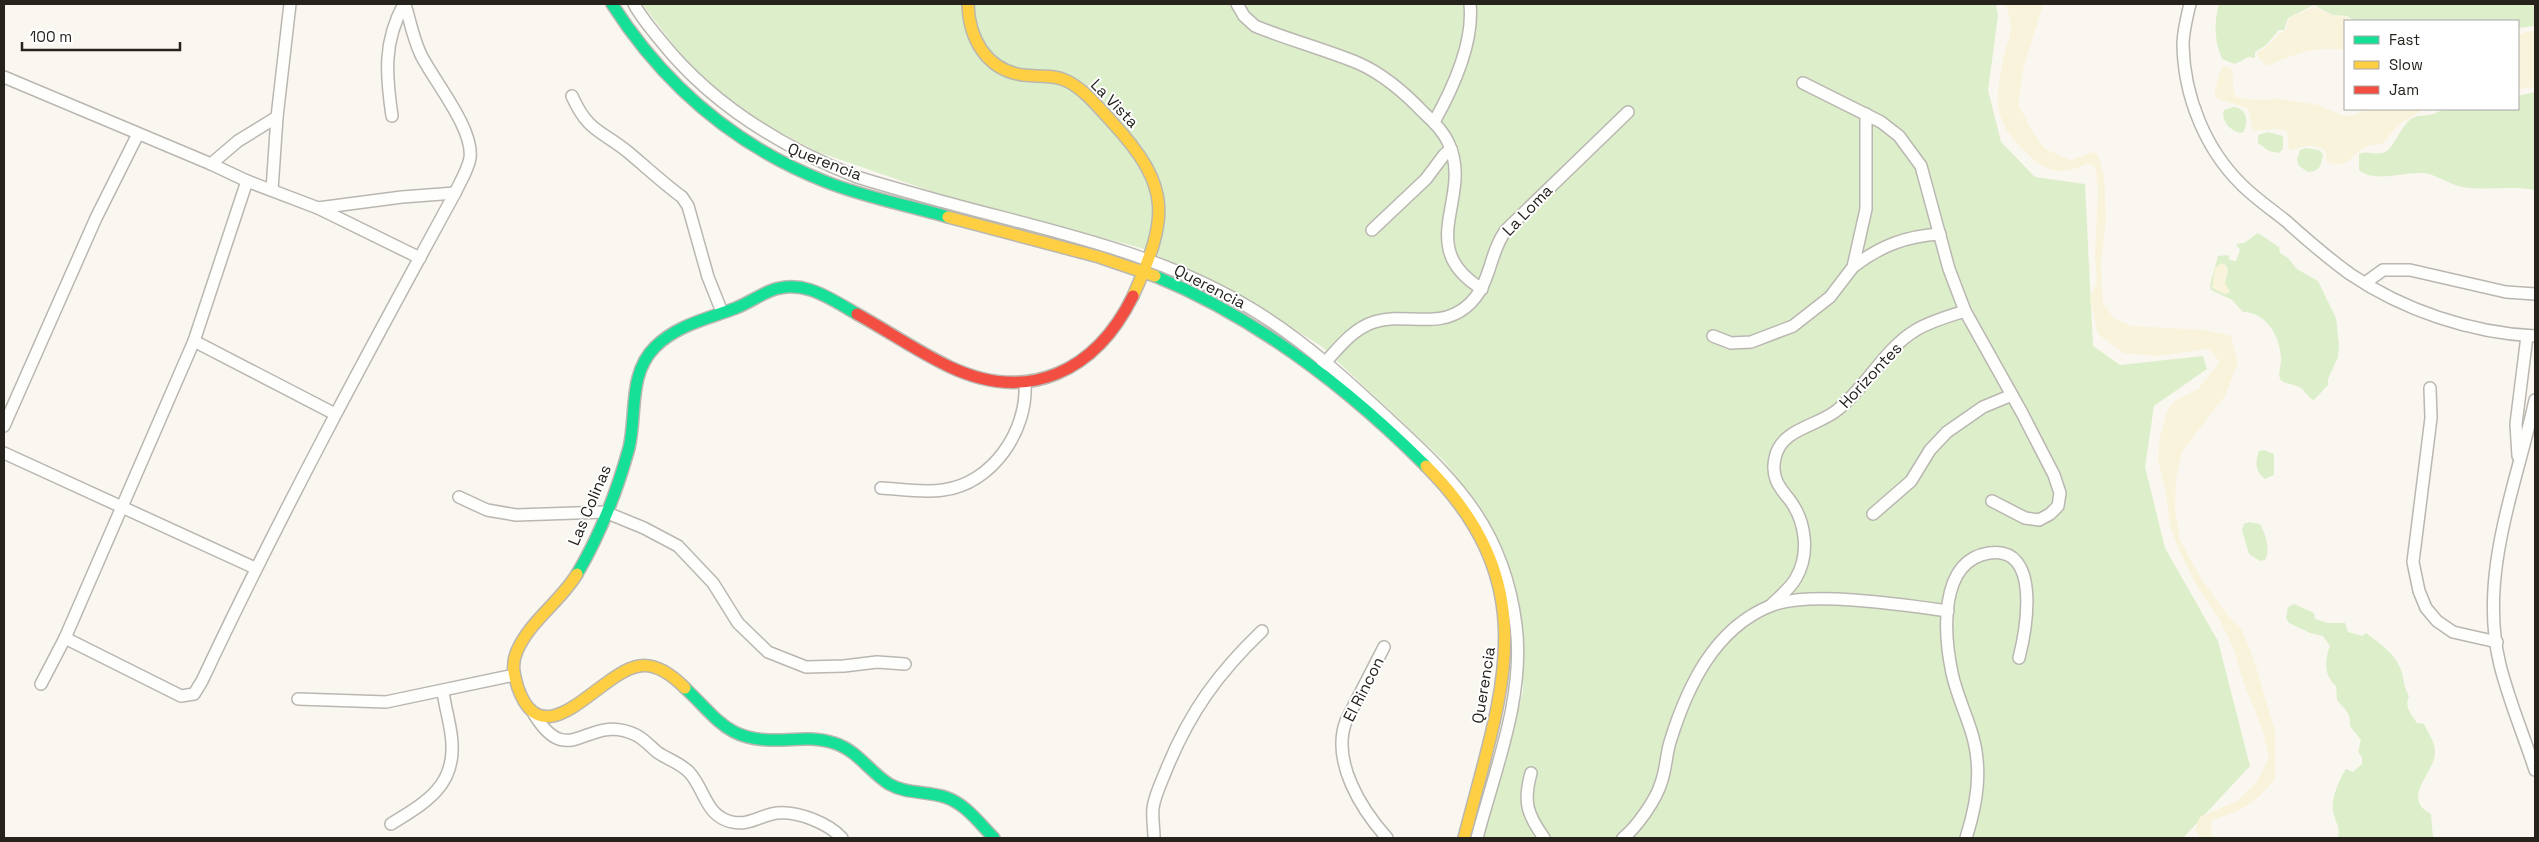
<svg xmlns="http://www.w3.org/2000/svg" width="2539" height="842" viewBox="0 0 2539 842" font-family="'Space Grotesk',sans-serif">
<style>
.green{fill:#dcefca}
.sand{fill:#f9f3db}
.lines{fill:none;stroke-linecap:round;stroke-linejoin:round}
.street-casing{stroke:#bab7b1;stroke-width:14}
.fast-casing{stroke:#bab7b1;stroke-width:14}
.slow-casing{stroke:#bab7b1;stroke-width:14}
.jam-casing{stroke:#bab7b1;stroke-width:14}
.street{stroke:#fefefd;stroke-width:11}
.fast{stroke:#16e098;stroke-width:11}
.slow{stroke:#ffcf43;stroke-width:11}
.jam{stroke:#f24e42;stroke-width:11}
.labels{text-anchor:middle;stroke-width:4;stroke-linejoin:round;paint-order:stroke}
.street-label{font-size:16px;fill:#26231d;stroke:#fff}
</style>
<rect width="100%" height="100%" fill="#faf7f0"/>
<g class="green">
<polygon points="642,4 1996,4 1998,16 1988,90 2001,142 2035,177 2085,184 2093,346 2120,365 2203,356 2207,369 2154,406 2145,467 2165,548 2218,641 2250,766 2183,838 1483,838 1523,691 1522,623 1504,551 1479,505 1444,461 1321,346 1234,291 1141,248 939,194 818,152 743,113 686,61"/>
<path d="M 2219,4 L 2535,4 L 2535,26 L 2518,28 L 2518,21 L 2354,21 L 2347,16 L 2332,15 L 2314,5 L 2288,18 L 2284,30 L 2279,30 L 2266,45 L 2255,52 L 2255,58 L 2248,57 L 2235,64 L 2222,59 C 2214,40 2214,23 2219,4 Z"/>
<path d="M 2535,92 L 2535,190 C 2511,185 2486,191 2462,187 C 2450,185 2434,173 2423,173 C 2403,172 2374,183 2359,170 L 2359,154 C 2368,150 2376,156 2385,152 C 2394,148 2400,127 2411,119 C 2417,115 2422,116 2429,115 C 2436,114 2441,109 2448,109 C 2471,107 2495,109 2518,109 L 2518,96 Z"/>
<path d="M 2233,107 C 2247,108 2249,122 2243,133 C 2232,133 2220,121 2224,110 Z"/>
<polygon points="2268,132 2283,136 2283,149 2279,153 2269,151 2258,143 2258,135"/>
<path d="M 2306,148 L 2319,150 L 2323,154 C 2321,165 2321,171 2308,172 L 2299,166 L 2297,160 L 2300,150 Z"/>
<path d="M 2258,233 L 2279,247 L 2280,253 L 2288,258 L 2297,269 L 2318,281 L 2336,318 L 2339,345 L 2338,357 L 2328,379 L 2328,385 L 2314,400 C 2307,398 2306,390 2299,387 C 2292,383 2285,385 2280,379 C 2278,373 2281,367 2281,360 C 2281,338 2267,312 2243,312 L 2232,300 L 2211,290 L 2210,285 L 2218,256 L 2228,255 L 2230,260 L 2236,261 L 2240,250 L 2236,244 L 2244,243 Z"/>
<path d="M 2264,450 L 2274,454 L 2274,475 L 2265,479 C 2255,472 2255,461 2259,451 Z"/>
<path d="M 2249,522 L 2260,524 C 2265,533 2271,550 2265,560 L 2260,561 L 2249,554 L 2242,530 L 2244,524 Z"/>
<path d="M 2294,604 L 2314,613 L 2315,619 L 2328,623 L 2345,623 L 2348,632 L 2362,636 L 2366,633 C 2380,644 2395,653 2401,670 C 2404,679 2404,688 2409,696 C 2404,707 2411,714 2417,723 L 2424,724 C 2428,733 2436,743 2435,753 C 2434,774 2400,798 2431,814 L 2433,838 L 2338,838 C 2340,825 2337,826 2334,815 C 2329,803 2339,779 2346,769 L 2353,772 L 2362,764 L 2362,757 L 2358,752 L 2361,740 L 2350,726 C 2351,712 2345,710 2337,700 L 2336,686 C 2324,675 2324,661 2330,646 L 2323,636 L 2310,633 L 2289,623 L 2286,618 L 2288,607 Z"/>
</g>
<g class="sand">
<path d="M 2006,4 L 2043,4 L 2023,70 L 2018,104 L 2032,131 L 2045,149 L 2071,160 L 2093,152 L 2098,154 L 2104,177 L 2106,217 L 2101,266 L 2103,303 L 2114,318 L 2131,326 L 2205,330 L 2231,336 L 2238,363 L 2225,396 L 2183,450 L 2176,478 L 2175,508 L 2180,540 L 2201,578 L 2226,613 L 2242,630 L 2253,657 L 2275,731 L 2275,779 C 2252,806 2245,809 2212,820 L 2211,835 L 2220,838 L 2200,838 L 2195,830 L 2200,817 L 2237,801 L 2256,783 L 2269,758 L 2263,731 L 2245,686 L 2234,650 L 2220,620 L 2195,583 L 2178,548 L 2170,525 L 2166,494 L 2158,460 L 2160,437 L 2167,411 L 2175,401 L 2198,389 L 2220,362 L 2209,349 L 2156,356 L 2124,353 L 2098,334 L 2090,298 L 2097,281 L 2095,255 L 2098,190 L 2095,167 L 2088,163 C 2068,174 2049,174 2032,158 C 1995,124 1993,109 2003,60 C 2005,49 2011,37 2011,26 C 2010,19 2008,11 2006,4 Z"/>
<path d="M 2314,7 L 2331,15 L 2347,17 L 2352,21 L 2345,21 L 2345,50 C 2314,45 2294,55 2266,66 L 2257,55 L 2257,53 C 2269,47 2275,35 2286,30 L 2289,18 Z"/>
<polygon points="2529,31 2535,31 2535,87 2518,89 2518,35"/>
<path d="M 2223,66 L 2231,68 C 2235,78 2231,86 2236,97 L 2256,100 L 2279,99 L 2319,105 L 2341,115 L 2352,116 L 2367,109 L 2424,109 L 2398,125 L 2383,144 C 2349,142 2356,173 2327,162 L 2325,150 C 2311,142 2303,147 2289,150 L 2287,131 L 2275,129 L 2253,131 L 2248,108 L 2220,100 L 2214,95 L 2219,74 Z"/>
<polygon points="2221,263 2226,265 2228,270 2225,283 2230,292 2225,294 2212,288 2215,268"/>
</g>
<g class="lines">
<g class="street-casing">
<g id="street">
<path d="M 634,4 C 641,17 651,29 661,41 C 712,105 781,147 857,177 C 886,186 915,194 944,202 C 1050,231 1160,252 1255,311 C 1307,343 1350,383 1395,425 C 1460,485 1504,532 1516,625 C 1525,697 1495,769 1477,838"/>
<path d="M 1237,4 L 1244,16 L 1255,26 C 1289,40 1324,49 1358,63 C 1383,74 1406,94 1424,113 C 1433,121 1443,131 1448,142 C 1475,197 1412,246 1482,289"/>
<path d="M 2190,4 C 2187,16 2183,32 2183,45 C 2184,96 2205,149 2242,185 C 2255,198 2271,209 2286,221 C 2306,239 2328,258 2350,274 C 2403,310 2471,333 2535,336"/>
<polyline points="4,77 211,164 247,181 318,208 420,258"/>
<polyline points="1803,83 1881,122 1899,136 1921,166 1949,269 1965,311 2022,413 2054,475 2060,493 2058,506 2050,514 2039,520 2025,518 1992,501"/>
<path d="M 572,96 C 588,132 601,130 628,152 C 646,167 663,183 682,197 L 688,206 L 708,277 L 722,312"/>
<path d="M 392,116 C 386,75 383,42 404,4"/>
<path d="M 1434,122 C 1452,90 1474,42 1470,4"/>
<polyline points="211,164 238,141 277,117 290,4"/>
<polyline points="272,190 277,117"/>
<polyline points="318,208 402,197 455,193"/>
<polyline points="1372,230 1426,179 1444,155 1451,149"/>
<path d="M 1853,267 C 1880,246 1906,236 1940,234"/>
<polyline points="2365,283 2383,270 2410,270 2506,292 2535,294"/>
<polyline points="1713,336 1731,343 1751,342 1793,326 1830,297 1853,267 1866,209 1866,114"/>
<polyline points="194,341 335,414"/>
<path d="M 1322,366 C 1337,350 1352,329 1374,322 C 1405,312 1438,330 1466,307 C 1492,286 1488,254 1506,230 L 1628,112"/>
<polyline points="2430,388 2431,418 2413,562 2419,591 2426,608 2437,621 2453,632 2497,642"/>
<path d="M 2535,400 C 2516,487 2478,575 2500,665 C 2509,701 2524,736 2535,770"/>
<polyline points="4,426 96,218 138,134"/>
<polyline points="4,453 255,568"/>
<polyline points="2518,456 2516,424 2527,336"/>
<path d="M 881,488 C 900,489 923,493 943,490 C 992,484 1028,431 1025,383"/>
<polyline points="459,497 487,510 516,515 605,512 644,528 678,546 713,583 738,623 768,652 806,667 844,666 877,662 905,664"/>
<polyline points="1873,514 1911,481 1930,450 1947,432 1983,407 2012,395"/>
<path d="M 1770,606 C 1779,597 1790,589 1796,578 C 1810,554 1806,521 1789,499 C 1778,486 1771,476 1775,458 C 1781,429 1815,427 1836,411 C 1866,388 1884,349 1916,330 C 1931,321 1949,316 1965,311"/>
<path d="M 65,638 L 181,696 L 194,694 L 202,681 C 280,515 367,354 455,193 C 460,182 468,170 470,158 C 474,129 434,81 421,55 C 413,38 410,21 405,4"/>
<path d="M 1384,647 L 1346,721 C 1331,761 1361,809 1387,838"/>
<polyline points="41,684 65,638 194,341 247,181"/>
<polyline points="298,699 386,702 514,675"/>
<path d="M 534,714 C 570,773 587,711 636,735 C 644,739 650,746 657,752 C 667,759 680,763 689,772 C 705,789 705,816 732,822 C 749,826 761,815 777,813 C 798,811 828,823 842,838"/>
<path d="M 1531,773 C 1523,802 1527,814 1544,838"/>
<path d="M 391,824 C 423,804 454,788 452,745 C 452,728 445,709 443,691"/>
<path d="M 1154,838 C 1154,828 1152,818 1153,808 C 1155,794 1162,781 1167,768 C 1190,712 1218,673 1262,631"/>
<path d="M 1623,838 C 1636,828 1656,800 1661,783 C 1666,770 1666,755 1670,742 C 1687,687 1714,629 1770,606 C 1808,590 1906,605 1948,611"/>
<path d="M 1966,838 C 1974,813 1980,787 1977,760 C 1975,730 1958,702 1952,673 C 1944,635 1938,561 1989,553 C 2042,545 2026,630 2019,658"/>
</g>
</g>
<g class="fast-casing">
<g id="fast">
<path d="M 612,4 C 664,85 734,145 824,181 C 863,197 907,205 948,217"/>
<path d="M 1155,276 C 1257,318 1348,388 1426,466"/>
<path d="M 577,574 C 600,535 617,491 629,448 C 637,414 628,374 655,347 C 677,325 707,319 736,308 C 748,303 758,296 770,291 C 803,278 829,298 857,314"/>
<path d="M 685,688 C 720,721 728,742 781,740 C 799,739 817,737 834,743 C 857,750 870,772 889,784 C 906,794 926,791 945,797 C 966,804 979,823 994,838"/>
</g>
</g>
<g class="slow-casing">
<g id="slow">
<path d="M 968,4 C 969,38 986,70 1023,75 C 1037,77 1053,74 1067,81 C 1085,90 1099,108 1112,122 C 1173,188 1168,218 1133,296"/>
<polyline points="948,217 1099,257 1155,276"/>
<path d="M 1426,466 C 1548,588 1501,693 1464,838"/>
<path d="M 577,574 C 560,602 530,621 517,651 C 511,664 514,675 518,688 C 544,761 600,672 639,666 C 657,663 674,677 685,688"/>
</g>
</g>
<g class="jam-casing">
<path id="jam" d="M 857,314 C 888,331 918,352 950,367 C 1029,404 1096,371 1133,296"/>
</g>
<use href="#street" class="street"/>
<use href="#fast" class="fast"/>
<use href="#slow" class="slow"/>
<use href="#jam" class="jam"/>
</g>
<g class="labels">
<g class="street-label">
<text transform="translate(1115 103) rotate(46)" y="6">La Vista</text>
<text transform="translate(825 161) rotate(21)" y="6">Querencia</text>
<text transform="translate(1527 210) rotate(-46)" y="6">La Loma</text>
<text transform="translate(1210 286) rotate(27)" y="6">Querencia</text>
<text transform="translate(1870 375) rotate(-47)" y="6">Horizontes</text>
<text transform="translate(589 505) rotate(-67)" y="6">Las Colinas</text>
<text transform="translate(1483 685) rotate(-81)" y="6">Querencia</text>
<text transform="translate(1363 689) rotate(-63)" y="6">El Rincon</text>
</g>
</g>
<rect width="2539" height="842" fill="none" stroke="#26231d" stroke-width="10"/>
<rect x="2344" y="20" width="175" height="90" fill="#ffffff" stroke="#a8a7a5"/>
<rect x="2354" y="36" width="25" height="8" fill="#16e098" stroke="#a8a7a5"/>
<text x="2389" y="45" font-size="15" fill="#26231d">Fast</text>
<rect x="2354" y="61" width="25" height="8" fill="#ffcf43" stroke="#a8a7a5"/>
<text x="2389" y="70" font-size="15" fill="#26231d">Slow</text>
<rect x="2354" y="86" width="25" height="8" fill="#f24e42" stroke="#a8a7a5"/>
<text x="2389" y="95" font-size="15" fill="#26231d">Jam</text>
<path d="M22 42v8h158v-8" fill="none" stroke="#26231d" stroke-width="2.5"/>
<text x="30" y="42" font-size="15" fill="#26231d" stroke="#ffffff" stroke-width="4" paint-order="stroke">100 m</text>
</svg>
